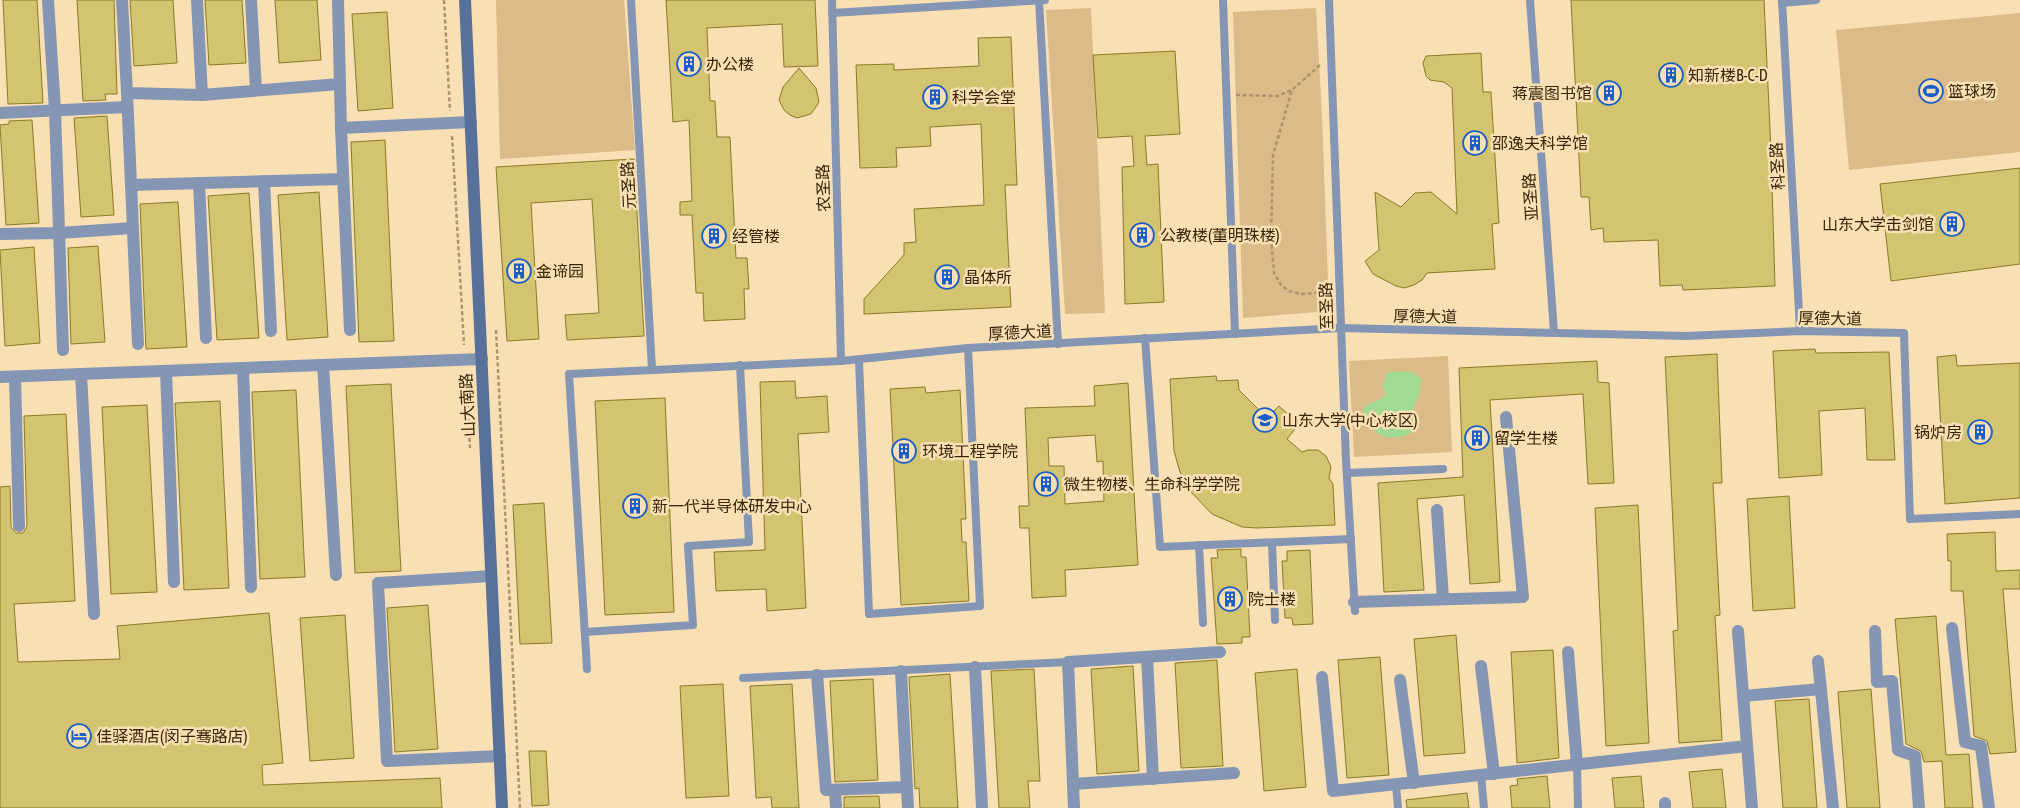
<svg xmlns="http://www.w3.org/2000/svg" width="2020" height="808" viewBox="0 0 2020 808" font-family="'Asap Condensed','Noto Sans SC',sans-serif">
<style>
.green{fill:#dbbc89}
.water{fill:#a0da93}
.building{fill:#d2c471;stroke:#897b25;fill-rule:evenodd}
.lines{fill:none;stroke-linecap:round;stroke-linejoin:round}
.path{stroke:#ab956e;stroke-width:2.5;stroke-dasharray:4 2.5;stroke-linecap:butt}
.service{stroke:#8496b3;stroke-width:8}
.minor{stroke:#8496b3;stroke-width:12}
.secondary{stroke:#57719a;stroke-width:12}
.labels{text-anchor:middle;stroke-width:5;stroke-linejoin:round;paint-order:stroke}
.poi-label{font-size:16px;fill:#372606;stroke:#f9dfb4;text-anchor:start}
.street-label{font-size:16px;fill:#372606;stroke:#f9dfb4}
</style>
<rect width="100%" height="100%" fill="#f9dfb4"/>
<g class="green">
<polygon points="496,0 624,0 635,150 500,159"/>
<polygon points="1091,8 1105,313 1065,314 1046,10"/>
<polygon points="1316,8 1322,115 1329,311 1243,318 1233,12"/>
<polygon points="2020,13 2020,152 1849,170 1836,30"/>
<polygon points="1448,356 1452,452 1354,457 1349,361"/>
</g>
<path class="water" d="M 1398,371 L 1412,372 L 1421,378 L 1420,392 L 1414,406 L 1414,431 C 1390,445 1369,436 1363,409 C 1370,401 1380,402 1386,394 L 1383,386 L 1387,373 Z"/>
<g class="building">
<polygon points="3,0 37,0 43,103 8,104"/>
<polygon points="77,0 114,0 117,94 105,94 106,100 83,101"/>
<polygon points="130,0 173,0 177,63 134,66"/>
<polygon points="205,0 242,0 246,63 209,65"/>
<polygon points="275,0 317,0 321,60 279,63"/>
<polygon points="666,0 815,0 818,66 784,67 782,24 707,28 710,101 715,101 717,137 730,137 736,258 747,258 749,289 744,289 745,319 704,321 703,293 696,293 692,215 680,215 680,202 692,201 689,120 673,122"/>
<polygon points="1571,0 1764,0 1771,151 1775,286 1683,290 1682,285 1660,286 1658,240 1604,242 1603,228 1591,230 1589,197 1581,197"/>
<polygon points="387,12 393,108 358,111 352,14"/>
<polygon points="1011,37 1017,185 1005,185 1011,307 864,314 864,299 904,255 904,243 916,242 914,209 984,205 981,124 930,127 931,146 896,148 897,167 860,168 856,65 894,64 894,70 979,66 978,38"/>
<polygon points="1175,51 1180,134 1145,136 1147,165 1158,164 1164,302 1125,304 1122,167 1134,166 1132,136 1098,138 1093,55"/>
<polygon points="1481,53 1483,92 1491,92 1499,223 1492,224 1495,269 1427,273 1422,280 1414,285 1404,288 1396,286 1373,274 1365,261 1379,250 1375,192 1401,207 1415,193 1431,192 1457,214 1452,88 1444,82 1430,80 1426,76 1423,63 1426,56"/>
<polygon points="799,68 816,88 819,102 811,114 797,118 790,115 784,110 779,100 783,87"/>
<polygon points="107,116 114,215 81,217 74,118"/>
<polygon points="32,120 39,223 6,225 0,125 9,124 9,121"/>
<polygon points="385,140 394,341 359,342 351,142"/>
<polygon points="634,159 644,336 567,340 565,315 599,313 592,199 531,203 539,339 507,341 496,167"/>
<polygon points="2020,168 2020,264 1891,281 1880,184"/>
<polygon points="319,192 328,337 287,340 278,195"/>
<polygon points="249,193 259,338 217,340 208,196"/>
<polygon points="178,202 187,347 146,349 140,204"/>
<polygon points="98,246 105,342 71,344 68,248"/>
<polygon points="34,247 40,343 5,346 0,250"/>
<polygon points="1815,349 1816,353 1889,352 1895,460 1867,460 1865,408 1819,411 1822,475 1779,478 1773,351"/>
<polygon points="1717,354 1722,483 1713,483 1720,615 1715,616 1722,740 1679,743 1673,631 1678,630 1665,357"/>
<polygon points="1956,355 1957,366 2020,363 2020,498 1945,504 1937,357"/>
<polygon points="1597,361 1598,382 1609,383 1614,483 1588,484 1583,394 1490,400 1500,582 1470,584 1464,495 1417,499 1424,590 1384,592 1378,483 1463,477 1459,368"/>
<polygon points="1216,376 1217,381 1238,380 1239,390 1267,418 1279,406 1299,424 1287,439 1302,452 1308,450 1318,450 1326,456 1331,467 1329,478 1333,484 1335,525 1257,528 1242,527 1212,514 1190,491 1180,472 1174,451 1170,379"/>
<polygon points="795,381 796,398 827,396 829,432 798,434 806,608 767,611 766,589 716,591 714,552 765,550 760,382"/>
<path d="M 1128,383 L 1138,565 L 1065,570 L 1066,596 L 1032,598 L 1029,528 L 1020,528 L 1019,506 L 1029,506 L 1025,408 L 1095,406 L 1094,386 ZM 1095,435 L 1097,462 L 1103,461 L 1104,501 L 1065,504 L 1064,466 L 1049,466 L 1048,438 Z"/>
<polygon points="391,384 401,571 355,573 346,386"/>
<polygon points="925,387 926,393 960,390 966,519 961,519 962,542 966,542 969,601 901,605 890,389"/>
<polygon points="296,390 305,577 260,579 252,392"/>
<polygon points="665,398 674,612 605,615 595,401"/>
<polygon points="220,401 229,588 184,590 175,403"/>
<polygon points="147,405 157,592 111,594 102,407"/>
<polygon points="66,414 75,601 14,604 18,662 120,659 117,626 269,613 283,763 262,765 263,785 440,778 442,808 0,808 0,487 10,486 11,527 16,533 23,533 27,526 24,416"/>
<polygon points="1789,496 1795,608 1753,611 1747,499"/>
<polygon points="544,503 552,643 520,644 513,505"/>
<polygon points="1638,505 1649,743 1606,746 1595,508"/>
<polygon points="1995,532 1996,571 2020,570 2020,589 2003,589 2016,752 1990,754 1987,741 1974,736 1963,591 1951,591 1951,561 1948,561 1947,534"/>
<polygon points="1241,549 1241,557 1246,557 1250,637 1242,637 1242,643 1217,644 1211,558 1218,558 1217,550"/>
<polygon points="1310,550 1313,624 1293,625 1292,618 1285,618 1282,561 1287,561 1287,551"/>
<polygon points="428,605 438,749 395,752 387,608"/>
<polygon points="345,615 354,758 310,761 300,618"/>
<polygon points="1936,616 1946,755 1969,754 1973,808 1945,808 1942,761 1924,762 1921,751 1906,744 1895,619"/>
<polygon points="1456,635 1465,753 1424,756 1414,639"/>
<polygon points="1553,650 1559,758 1517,763 1511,652"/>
<polygon points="1380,657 1389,775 1347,778 1338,660"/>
<polygon points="1217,660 1223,766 1181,768 1175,663"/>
<polygon points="1133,666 1139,771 1097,774 1091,669"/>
<polygon points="1034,669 1040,781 1028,781 1030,808 999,808 991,671"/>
<polygon points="1297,669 1306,787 1264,791 1255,673"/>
<polygon points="950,674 958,808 920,808 919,788 915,789 909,677"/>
<polygon points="873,679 878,780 835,782 830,681"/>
<polygon points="723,684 729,796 686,798 680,686"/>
<polygon points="792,684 799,808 772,808 771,797 756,798 750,686"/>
<polygon points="1871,689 1880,808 1847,808 1838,692"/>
<polygon points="1809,699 1817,808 1783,808 1775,701"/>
<polygon points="529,751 546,751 549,805 532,806"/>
<polygon points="1722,769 1726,808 1693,808 1689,772"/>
<polygon points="1547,776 1550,808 1512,808 1510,786 1518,785 1517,779"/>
<polygon points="1641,776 1644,808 1615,808 1612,778"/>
<polygon points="1467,793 1469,808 1407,808 1406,800"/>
<polygon points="879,796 880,808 844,808 844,797"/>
</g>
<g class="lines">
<g class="path">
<polyline points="444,0 450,111"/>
<polyline points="1320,65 1292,90 1273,155 1271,237 1274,273 1281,285 1289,291 1301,294 1328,292"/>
<polyline points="1236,95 1277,96 1292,90"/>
<polyline points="452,136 464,345"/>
<polyline points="496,330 520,808"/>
<polyline points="466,373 470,448"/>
</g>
<g class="service">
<polyline points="631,0 652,369"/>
<polyline points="832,0 841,361"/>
<polyline points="1039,0 1058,344"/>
<polyline points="1223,0 1235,334"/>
<polyline points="1329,0 1346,461 1355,611"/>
<polyline points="1530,0 1554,332"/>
<polyline points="1782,0 1800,331"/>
<polyline points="1782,3 1816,0"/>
<polyline points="832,13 1045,0"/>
<polyline points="1145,338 1160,547 1351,539"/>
<polyline points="859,360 869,614 980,606 968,348"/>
<polyline points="1347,473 1443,469"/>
<polyline points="1272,543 1275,620"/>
<polyline points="1199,545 1203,623"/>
<polyline points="585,632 693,625 688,546 749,542 740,365"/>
<polyline points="587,669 569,374 841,361 968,348 1341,328 1686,336 1802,331 1904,333 1910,519 2020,514"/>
<polyline points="743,678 1068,662"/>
<polyline points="1577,765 1578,808"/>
<polyline points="1481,775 1484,808"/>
<polyline points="1396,785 1398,808"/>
</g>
<g class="minor">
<polyline points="48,0 55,110 63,350"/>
<polyline points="122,0 127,93 202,95 340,84"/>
<polyline points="197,0 202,95"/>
<polyline points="251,0 256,90"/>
<polyline points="338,0 341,128"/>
<polyline points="127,93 138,344"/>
<polyline points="0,113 127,107"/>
<polyline points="264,181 271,331"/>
<polyline points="199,183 206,338"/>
<polyline points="131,185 343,179"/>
<polyline points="0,234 59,233 133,228"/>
<polyline points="350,330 341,128 471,122"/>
<polyline points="323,365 336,575"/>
<polyline points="243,368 251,587"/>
<polyline points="166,371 174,582"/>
<polyline points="81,374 94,614"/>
<polyline points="0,377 482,359"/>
<polyline points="15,377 19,526"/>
<polyline points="1437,510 1443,599"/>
<polyline points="491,576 378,583 387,761 500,756"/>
<polyline points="1354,602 1523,597 1506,417"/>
<polyline points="1952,628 1965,742 1981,746 1989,808"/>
<polyline points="1738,631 1752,808"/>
<polyline points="1875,631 1877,682 1892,681 1898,750 1915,756 1919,808"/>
<polyline points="1568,652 1577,765"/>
<polyline points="1147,657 1153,779"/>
<polyline points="1818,661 1833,808"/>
<polyline points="1481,666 1494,774"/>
<polyline points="975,667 982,808"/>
<polyline points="901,671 908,808"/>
<polyline points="817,675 826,790 907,787"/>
<polyline points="1322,677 1333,791 1747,746"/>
<polyline points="1400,680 1414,783"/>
<polyline points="1743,696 1821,689"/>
<polyline points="1073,784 1234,773"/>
<polyline points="835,790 836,808"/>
<polyline points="1665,803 1665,808"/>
<polyline points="1074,808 1068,662 1220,652"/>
</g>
<polyline class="secondary" points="465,0 502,808"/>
</g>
<defs>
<g id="building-ring" transform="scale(1.25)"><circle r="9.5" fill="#f9dfb4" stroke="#195dc8" stroke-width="1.5"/><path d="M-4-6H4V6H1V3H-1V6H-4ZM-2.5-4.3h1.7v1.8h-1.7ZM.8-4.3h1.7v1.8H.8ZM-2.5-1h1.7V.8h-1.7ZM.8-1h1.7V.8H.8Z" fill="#195dc8"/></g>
<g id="stadium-ring" transform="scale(1.25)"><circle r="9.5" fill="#f9dfb4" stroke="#195dc8" stroke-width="1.5"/><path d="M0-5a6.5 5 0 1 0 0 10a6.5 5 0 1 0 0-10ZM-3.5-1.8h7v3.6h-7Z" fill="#195dc8"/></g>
<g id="university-ring" transform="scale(1.25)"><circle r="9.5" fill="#f9dfb4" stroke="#195dc8" stroke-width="1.5"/><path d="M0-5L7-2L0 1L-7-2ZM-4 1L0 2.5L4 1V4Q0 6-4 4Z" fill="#195dc8"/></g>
<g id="hotel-ring" transform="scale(1.25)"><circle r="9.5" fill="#f9dfb4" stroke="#195dc8" stroke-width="1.5"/><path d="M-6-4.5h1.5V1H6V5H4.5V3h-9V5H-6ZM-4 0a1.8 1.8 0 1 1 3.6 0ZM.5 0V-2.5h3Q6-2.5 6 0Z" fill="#195dc8"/></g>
</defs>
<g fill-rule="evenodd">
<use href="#building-ring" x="689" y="64"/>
<use href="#building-ring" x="1671" y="75"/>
<use href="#stadium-ring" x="1931" y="91"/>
<use href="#building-ring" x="1609" y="93"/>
<use href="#building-ring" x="935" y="97"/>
<use href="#building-ring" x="1475" y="143"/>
<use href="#building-ring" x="1952" y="224"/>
<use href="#building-ring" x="1142" y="235"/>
<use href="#building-ring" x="714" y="236"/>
<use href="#building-ring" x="519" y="271"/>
<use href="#building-ring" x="947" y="277"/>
<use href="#university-ring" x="1265" y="420"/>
<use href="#building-ring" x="1980" y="432"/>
<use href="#building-ring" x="1477" y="438"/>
<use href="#building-ring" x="904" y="451"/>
<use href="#building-ring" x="1046" y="484"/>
<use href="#building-ring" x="635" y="506"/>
<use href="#building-ring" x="1230" y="599"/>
<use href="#hotel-ring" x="79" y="736"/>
</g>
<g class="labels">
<g class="poi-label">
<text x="706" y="70">办公楼</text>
<text x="1688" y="81">知新楼B-C-D</text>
<text x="1948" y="97">篮球场</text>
<text x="1592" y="99" text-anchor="end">蒋震图书馆</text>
<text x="952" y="103">科学会堂</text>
<text x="1492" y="149">邵逸夫科学馆</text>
<text x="1934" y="230" text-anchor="end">山东大学击剑馆</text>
<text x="1160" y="241">公教楼(董明珠楼)</text>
<text x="732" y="242">经管楼</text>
<text x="536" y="277">金谛园</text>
<text x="964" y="283">晶体所</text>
<text x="1282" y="426">山东大学(中心校区)</text>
<text x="1962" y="438" text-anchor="end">锅炉房</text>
<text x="1494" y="444">留学生楼</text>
<text x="922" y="457">环境工程学院</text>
<text x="1064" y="490">微生物楼、生命科学学院</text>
<text x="652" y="512">新一代半导体研发中心</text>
<text x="1248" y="605">院士楼</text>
<text x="96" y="742">佳驿酒店(闵子骞路店)</text>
</g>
<g class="street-label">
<text transform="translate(1777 166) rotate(-93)" y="6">科圣路</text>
<text transform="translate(628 185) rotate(-93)" y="6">元圣路</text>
<text transform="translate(823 188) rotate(-92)" y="6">农圣路</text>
<text transform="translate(1530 197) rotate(-94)" y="6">亚圣路</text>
<text transform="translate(1326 306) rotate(-92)" y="6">至圣路</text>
<text transform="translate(1425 316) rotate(1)" y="6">厚德大道</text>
<text transform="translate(1830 318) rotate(1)" y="6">厚德大道</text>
<text transform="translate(1020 332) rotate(-3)" y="6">厚德大道</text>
<text transform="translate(467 405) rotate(-93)" y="6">山大南路</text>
</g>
</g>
</svg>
